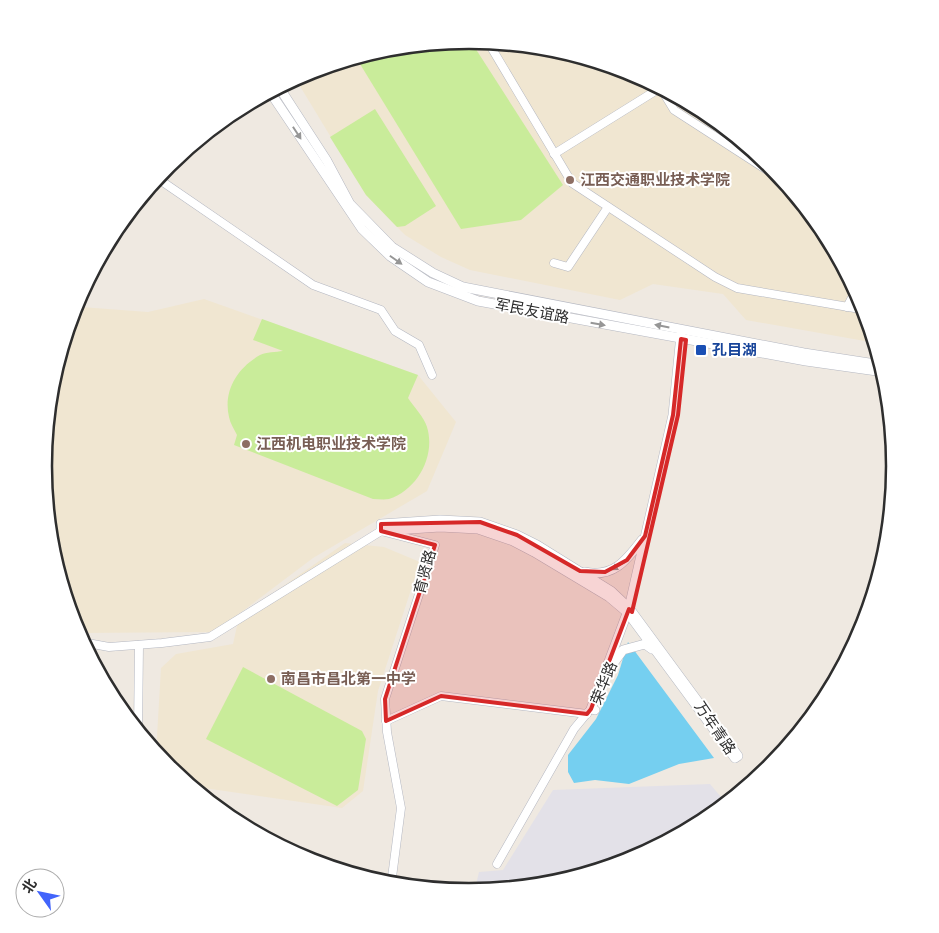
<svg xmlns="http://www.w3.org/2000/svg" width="939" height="933" viewBox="0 0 939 933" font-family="'Space Grotesk','Noto Sans SC',sans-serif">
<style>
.industrial{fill:#e3e1e8}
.education{fill:#f0e6d1}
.pitch{fill:#c9ec9a}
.water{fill:#75cff0}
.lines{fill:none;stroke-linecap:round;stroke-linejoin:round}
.minor-casing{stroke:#b4b7c1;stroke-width:9}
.tertiary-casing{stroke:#b4b7c1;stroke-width:10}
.minor{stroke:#fff;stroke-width:8}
.tertiary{stroke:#fff;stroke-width:9}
.oneway{fill:#969696}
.marked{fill:#d62828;fill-opacity:0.2;stroke:#d62828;stroke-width:4;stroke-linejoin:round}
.education-dot{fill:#8d6e63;stroke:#fff;stroke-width:2}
.transit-dot{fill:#1a4fb4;stroke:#fff;stroke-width:2}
.labels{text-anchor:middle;stroke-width:4;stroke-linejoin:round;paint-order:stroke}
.education-label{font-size:15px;font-weight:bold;fill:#785e54;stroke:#fff;text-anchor:start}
.street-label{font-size:15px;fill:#2e2e2e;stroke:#fff}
.transit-label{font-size:15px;font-weight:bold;fill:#164399;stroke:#fff;text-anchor:start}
.rim{fill:none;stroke:#2e2e2e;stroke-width:2.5}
</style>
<rect width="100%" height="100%" fill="#efe9e1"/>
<polygon class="industrial" points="710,784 727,804 706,821 632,861 552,885 474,893 479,872 503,870 553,790"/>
<g class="education">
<polygon points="470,40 553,48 633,73 707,112 771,165 824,230 864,304 876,343 746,320 723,294 653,284 620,300 470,270 441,257 405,235 366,195 295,78 307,72 387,48"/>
<polygon points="204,299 418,375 456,422 427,491 313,558 215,632 77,633 51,549 43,466 51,383 73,312 81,307 148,312"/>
<polygon points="345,543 384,547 420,562 378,691 363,791 342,808 190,786 168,768 156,753 161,668 176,654 233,644 239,617"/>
</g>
<g class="pitch">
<polygon points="470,40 563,185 521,220 461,229 360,64 387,48"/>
<polygon points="375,109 436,206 405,226 397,227 366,195 330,137"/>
<path d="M 262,319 L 418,375 L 408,398 C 414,407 424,417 427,427 C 436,456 417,490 389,499 C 384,500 378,499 373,499 L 234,445 L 237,435 C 234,429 230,423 229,417 C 223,391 237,368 260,355 C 266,352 276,352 283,351 L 253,340 Z"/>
<polygon points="243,667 362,731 366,739 358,790 337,806 206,739"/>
</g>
<polygon class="water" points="628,642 714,758 679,764 629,784 595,780 574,783 568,772 568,755 596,719 618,675"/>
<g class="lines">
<g class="minor-casing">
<g id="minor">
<polyline points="488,42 572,183 715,277 737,288 866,310"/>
<polyline points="660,87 674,110 784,181"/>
<polyline points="554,154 660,88"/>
<polyline points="157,178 313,285 381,310 395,331 419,345 432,375"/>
<polyline points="554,263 568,267 608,207"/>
<polyline points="847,307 856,290"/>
<polyline points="82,642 109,647 162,643 210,637 381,531 435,545 385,699 387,732 401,808 391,885"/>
<polyline points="386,721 441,696 587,714"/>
<polyline points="138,732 139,645"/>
<polyline points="497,864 574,729 588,712"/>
</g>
</g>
<g class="tertiary-casing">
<g id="tertiary">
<polyline points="279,87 327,161 350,204 392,247 433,273 463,287 804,353 882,365"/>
<polyline points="270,92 362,229 390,256 428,282 478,301 806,361 884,372"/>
<polygon points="440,520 480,522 517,535 537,545 611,591 629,608 738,756 735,758 628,613 609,597 534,552 513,541 478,529 440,527 381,531 381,524"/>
<path d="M 584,572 C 613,578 626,561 642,540"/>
<polyline points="612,665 623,650 645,644 652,649"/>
<polyline points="595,710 591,709 629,608 673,415 681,335"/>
</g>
</g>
<use href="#minor" class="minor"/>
<use href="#tertiary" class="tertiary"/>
</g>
<defs><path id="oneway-solid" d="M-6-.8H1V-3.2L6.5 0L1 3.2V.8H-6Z" transform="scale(1.25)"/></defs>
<g class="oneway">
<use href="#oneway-solid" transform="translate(297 133) rotate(57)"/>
<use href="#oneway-solid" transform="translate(396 260) rotate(35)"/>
<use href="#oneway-solid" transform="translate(598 324) rotate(10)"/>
<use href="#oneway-solid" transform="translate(662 326) rotate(-169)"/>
<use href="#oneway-solid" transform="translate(618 566) rotate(149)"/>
</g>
<path class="marked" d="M 681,339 L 686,340 L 678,415 L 632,612 L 629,609 L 591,709 L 587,714 L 441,696 L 386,721 L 385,699 L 435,545 L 381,531 L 381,524 L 480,522 L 517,535 L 580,571 L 605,572 L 627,560 L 645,536 L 673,415 Z"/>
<g class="education-dot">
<circle cx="570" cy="180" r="5"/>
<circle cx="246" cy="444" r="5"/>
<circle cx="271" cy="679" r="5"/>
</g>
<rect class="transit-dot" x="695" y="344" width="12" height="12" rx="2.5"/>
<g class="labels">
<g class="education-label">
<text x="580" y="185">江西交通职业技术学院</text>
<text x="256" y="449">江西机电职业技术学院</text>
<text x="281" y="684">南昌市昌北第一中学</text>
</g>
<g class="street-label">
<text transform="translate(532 311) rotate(11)" y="5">军民友谊路</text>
<text transform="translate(425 572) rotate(-75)" y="5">育贤路</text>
<text transform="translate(604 683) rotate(-68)" y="5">荣华路</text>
<text transform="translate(715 728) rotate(56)" y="5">万年青路</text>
</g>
<g class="transit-label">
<text x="712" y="355">孔目湖</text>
</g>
</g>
<path d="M0 0H939V933H0ZM52 466a417 417 0 1 1 834 0a417 417 0 1 1-834 0Z" fill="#fff" fill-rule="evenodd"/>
<path class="rim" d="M52 466a417 417 0 1 1 834 0a417 417 0 1 1-834 0Z"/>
<g transform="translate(40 893) rotate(303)"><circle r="24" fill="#ffffff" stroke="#ababab"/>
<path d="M0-4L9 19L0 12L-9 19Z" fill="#4264fb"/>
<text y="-8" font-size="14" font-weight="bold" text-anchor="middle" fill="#2e2e2e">北</text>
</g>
</svg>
